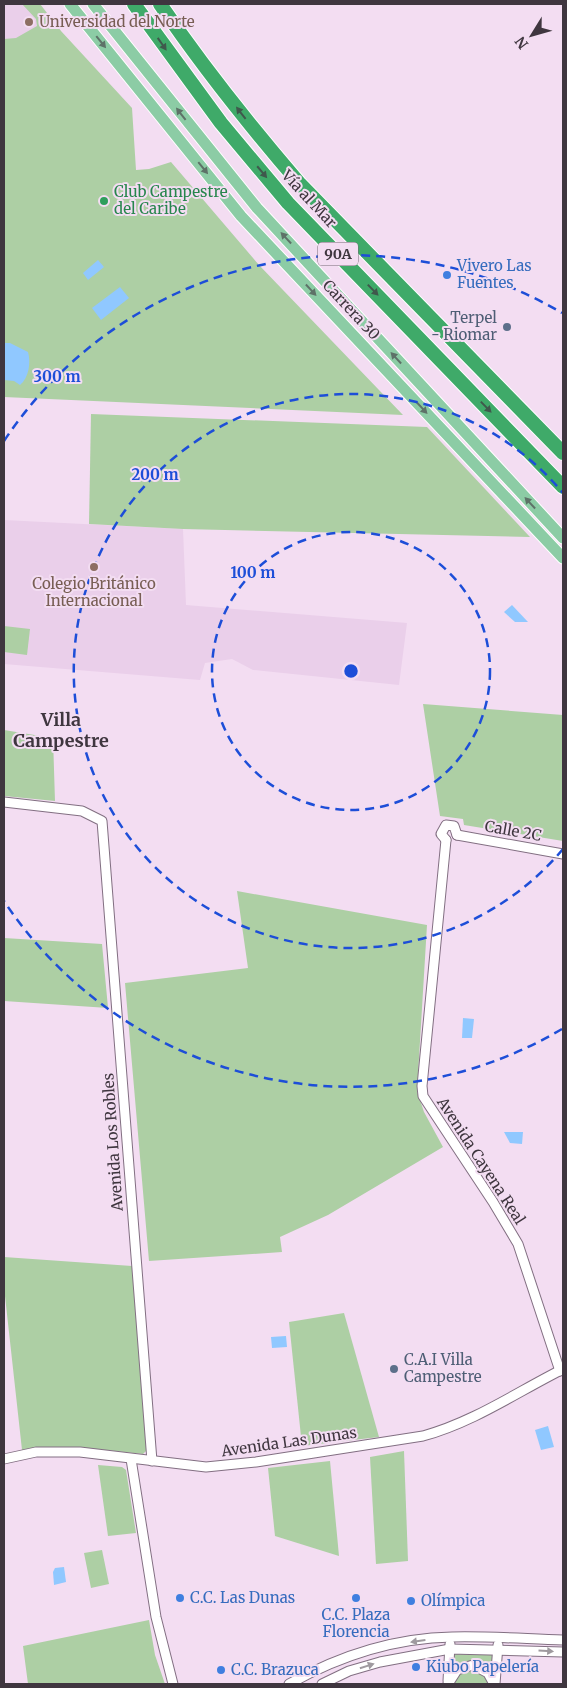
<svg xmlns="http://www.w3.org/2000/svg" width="567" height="1688" viewBox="0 0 567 1688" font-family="Merriweather,serif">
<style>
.built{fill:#eacfea}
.green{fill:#adcfa4}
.water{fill:#90c8ff}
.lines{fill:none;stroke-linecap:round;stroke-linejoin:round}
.minor-casing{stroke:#826f82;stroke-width:11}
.major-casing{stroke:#fff;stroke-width:13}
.highway-casing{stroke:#fff;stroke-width:16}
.minor{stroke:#fff;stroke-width:9}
.major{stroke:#8ccca5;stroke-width:11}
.highway{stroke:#3faa69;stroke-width:14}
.oneway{fill:#5e7268}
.oneway2{fill:#3f594c}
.oneway3{fill:#9f9a9f}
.ring{fill:none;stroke:#1d4ed8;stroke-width:2.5;stroke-dasharray:9 6}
.education-dot{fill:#8d6e63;stroke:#f3ddf2;stroke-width:2}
.leisure-dot{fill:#2e9e5b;stroke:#f3ddf2;stroke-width:2}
.shop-dot{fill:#3f7fe0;stroke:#f3ddf2;stroke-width:2}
.service-dot{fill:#5c6f8a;stroke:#f3ddf2;stroke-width:2}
.labels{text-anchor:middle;stroke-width:4;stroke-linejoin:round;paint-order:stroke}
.shield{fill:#f3ddf2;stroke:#756875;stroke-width:1}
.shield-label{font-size:14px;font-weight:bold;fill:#3f363f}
.education-label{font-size:15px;fill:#785e54;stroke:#f3ddf2;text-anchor:start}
.leisure-label{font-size:15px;fill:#27864d;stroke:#f3ddf2;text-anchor:start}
.street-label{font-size:15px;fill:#3f363f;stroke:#f3ddf2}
.shop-label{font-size:15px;fill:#366cbe;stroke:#f3ddf2;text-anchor:start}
.service-label{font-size:15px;fill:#4e5e75;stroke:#f3ddf2;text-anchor:end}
.quarter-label{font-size:18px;font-weight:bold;fill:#3f363f;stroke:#f3ddf2}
.centre{fill:#1d4ed8;stroke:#f3ddf2;stroke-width:2.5}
.ring-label{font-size:15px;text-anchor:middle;font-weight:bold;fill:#1d4ed8;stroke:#f3ddf2;stroke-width:4;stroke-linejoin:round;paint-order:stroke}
</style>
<rect width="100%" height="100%" fill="#f3ddf2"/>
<g class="built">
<polygon points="4,4 40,4 61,31 4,51"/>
<polygon points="4,520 183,529 186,605 407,623 399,685 253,670 232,659 205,663 200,680 4,664"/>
</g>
<g class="green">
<polygon points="22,4 40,4 61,31 132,108 136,170 149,169 171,162 259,265 403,415 4,397 4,39 16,38 37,26 36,19"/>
<polygon points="91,414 427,427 530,537 183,529 89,524"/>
<polygon points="4,626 30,629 27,655 4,652"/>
<polygon points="423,704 563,715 563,841 464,825 463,819 440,816"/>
<polygon points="4,730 53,738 55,801 4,796"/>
<polygon points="237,891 427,925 417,1091 424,1112 443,1147 328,1215 280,1237 282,1252 149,1261 125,983 248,968"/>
<polygon points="4,938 102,944 108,1008 4,1001"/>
<polygon points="4,1257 132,1266 148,1449 143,1454 77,1447 22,1450 4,1287"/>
<polygon points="344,1313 379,1437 302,1446 289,1322"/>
<polygon points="404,1451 408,1561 376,1564 370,1457"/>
<polygon points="330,1461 339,1556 275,1536 268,1468"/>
<polygon points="98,1465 122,1467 126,1470 136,1533 108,1536"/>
<polygon points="102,1550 109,1584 91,1588 84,1553"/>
<polygon points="149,1620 155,1655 165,1684 28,1684 23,1646"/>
<polygon points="452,1654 495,1655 492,1684 449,1684"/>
</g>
<g class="water">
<polygon points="98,260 104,267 88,280 83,273"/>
<polygon points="120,287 129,298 101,320 92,308"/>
<path d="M 4,343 L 10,343 L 28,352 C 31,362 29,378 20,385 L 14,381 L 4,380 Z"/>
<polygon points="512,605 528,622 515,622 504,612"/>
<polygon points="463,1018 474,1019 472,1038 462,1038"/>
<polygon points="504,1132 523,1132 522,1144 510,1143"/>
<polygon points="286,1336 287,1347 272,1348 271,1337"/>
<polygon points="548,1426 554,1447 541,1450 535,1430"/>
<polygon points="64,1567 66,1582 54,1585 53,1572 55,1568"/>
</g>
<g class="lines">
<g class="minor-casing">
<g id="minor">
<polyline points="4,802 82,811 102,821 152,1461"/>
<polyline points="457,835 563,854"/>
<polyline points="446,840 422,1086 423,1096 493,1202 518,1244 560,1371"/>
<polyline points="446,840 441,834 446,825 454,826 457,835"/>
<path d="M 4,1459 L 36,1452 L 80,1452 L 206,1467 L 256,1462 L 423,1436 C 474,1422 517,1392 563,1369"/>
<polyline points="131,1459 156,1617 173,1684"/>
<polyline points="448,1681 450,1644"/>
<path d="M 289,1684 C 339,1656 395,1638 452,1637 C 489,1636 527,1639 563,1640"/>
<polyline points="322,1684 349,1671 380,1662 450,1649 563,1652"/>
<polyline points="448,1684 457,1670 473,1665 488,1673 494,1684"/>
<polyline points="495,1684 498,1645"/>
</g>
</g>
<g class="major-casing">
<g id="major">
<polyline points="70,4 241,216 563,558"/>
<polyline points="93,4 257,208 563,538"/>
</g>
</g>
<g class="highway-casing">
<g id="highway">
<polyline points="134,4 221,123 288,203 563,487"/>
<path d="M 160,4 C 203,67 250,126 300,184 L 563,453"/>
</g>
</g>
<use href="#minor" class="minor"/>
<use href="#major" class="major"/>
<use href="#highway" class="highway"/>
</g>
<defs><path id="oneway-solid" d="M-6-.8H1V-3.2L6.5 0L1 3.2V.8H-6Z" transform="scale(1.25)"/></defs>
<g class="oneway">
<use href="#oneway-solid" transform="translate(101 42) rotate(51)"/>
<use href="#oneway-solid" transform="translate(181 114) rotate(-128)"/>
<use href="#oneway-solid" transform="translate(203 168) rotate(51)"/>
<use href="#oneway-solid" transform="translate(286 238) rotate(-133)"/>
<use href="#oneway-solid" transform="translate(311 290) rotate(47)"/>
<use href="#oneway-solid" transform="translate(396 358) rotate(-133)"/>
<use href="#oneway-solid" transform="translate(422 408) rotate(47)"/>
<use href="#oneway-solid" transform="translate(530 503) rotate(-133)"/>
</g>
<g class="oneway2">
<use href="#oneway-solid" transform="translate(162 44) rotate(55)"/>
<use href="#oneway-solid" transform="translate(241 113) rotate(-128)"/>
<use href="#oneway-solid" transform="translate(262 172) rotate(50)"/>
<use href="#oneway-solid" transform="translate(373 290) rotate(46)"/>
<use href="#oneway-solid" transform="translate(486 407) rotate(46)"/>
</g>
<g class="oneway3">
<use href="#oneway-solid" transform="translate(418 1641) rotate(172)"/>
<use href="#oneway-solid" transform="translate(546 1651) rotate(3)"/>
<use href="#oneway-solid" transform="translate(367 1666) rotate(-18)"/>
</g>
<g class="ring">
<circle cx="351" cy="671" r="139"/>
<path d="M563 849A277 277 0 1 1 563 493"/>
<path d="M562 1029A416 416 0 0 1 4 901M4 441A416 416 0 0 1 562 313"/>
</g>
<g class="education-dot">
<circle cx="29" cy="22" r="5"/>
<circle cx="94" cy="567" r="5"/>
</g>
<circle class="leisure-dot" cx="104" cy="201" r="5"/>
<g class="shop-dot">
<circle cx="447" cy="275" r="5"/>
<circle cx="180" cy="1598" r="5"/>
<circle cx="356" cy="1598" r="5"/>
<circle cx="411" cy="1601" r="5"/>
<circle cx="416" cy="1667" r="5"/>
<circle cx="221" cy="1670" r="5"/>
</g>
<g class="service-dot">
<circle cx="507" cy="327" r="5"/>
<circle cx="394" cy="1369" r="5"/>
</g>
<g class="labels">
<rect class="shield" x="318" y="242.5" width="40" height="23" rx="4"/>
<g class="shield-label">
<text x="338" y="259">90A</text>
</g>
<g class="education-label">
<text x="39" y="27">Universidad del Norte</text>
<text x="94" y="589" text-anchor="middle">Colegio Británico<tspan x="94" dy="17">Internacional</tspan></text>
</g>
<g class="leisure-label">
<text x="114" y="197">Club Campestre<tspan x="114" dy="17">del Caribe</tspan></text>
</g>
<g class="street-label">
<text transform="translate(309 199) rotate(47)" y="5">Vía al Mar</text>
<text transform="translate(351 310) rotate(47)" y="5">Carrera 30</text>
<text transform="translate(513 831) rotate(10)" y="5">Calle 2C</text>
<text transform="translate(113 1142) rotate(-94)" y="5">Avenida Los Robles</text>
<text transform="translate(481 1161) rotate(57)" y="5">Avenida Cayena Real</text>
<text transform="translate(289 1442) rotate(-8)" y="5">Avenida Las Dunas</text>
</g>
<g class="shop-label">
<text x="457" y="271">Vivero Las<tspan x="457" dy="17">Fuentes</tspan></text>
<text x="190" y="1603">C.C. Las Dunas</text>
<text x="421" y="1606">Olímpica</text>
<text x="356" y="1620" text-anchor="middle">C.C. Plaza<tspan x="356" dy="17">Florencia</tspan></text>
<text x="426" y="1672">Kiubo Papelería</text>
<text x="231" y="1675">C.C. Brazuca</text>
</g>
<g class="service-label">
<text x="497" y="323">Terpel<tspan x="497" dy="17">- Riomar</tspan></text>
<text x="404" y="1365" text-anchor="start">C.A.I Villa<tspan x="404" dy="17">Campestre</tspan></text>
</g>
<g class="quarter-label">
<text x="61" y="726">Villa<tspan x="61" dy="21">Campestre</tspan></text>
</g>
</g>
<circle cx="351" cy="671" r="8" class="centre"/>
<g class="ring-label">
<text x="57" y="382">300 m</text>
<text x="155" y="480">200 m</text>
<text x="253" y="578">100 m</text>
</g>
<rect width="567" height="1688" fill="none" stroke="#3f363f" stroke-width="10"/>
<g transform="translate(532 35) rotate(233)" stroke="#f3ddf2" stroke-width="4" paint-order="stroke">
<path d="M0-4L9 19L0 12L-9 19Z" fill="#3f363f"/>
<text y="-8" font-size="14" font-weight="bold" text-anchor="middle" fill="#3f363f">N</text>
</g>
</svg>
